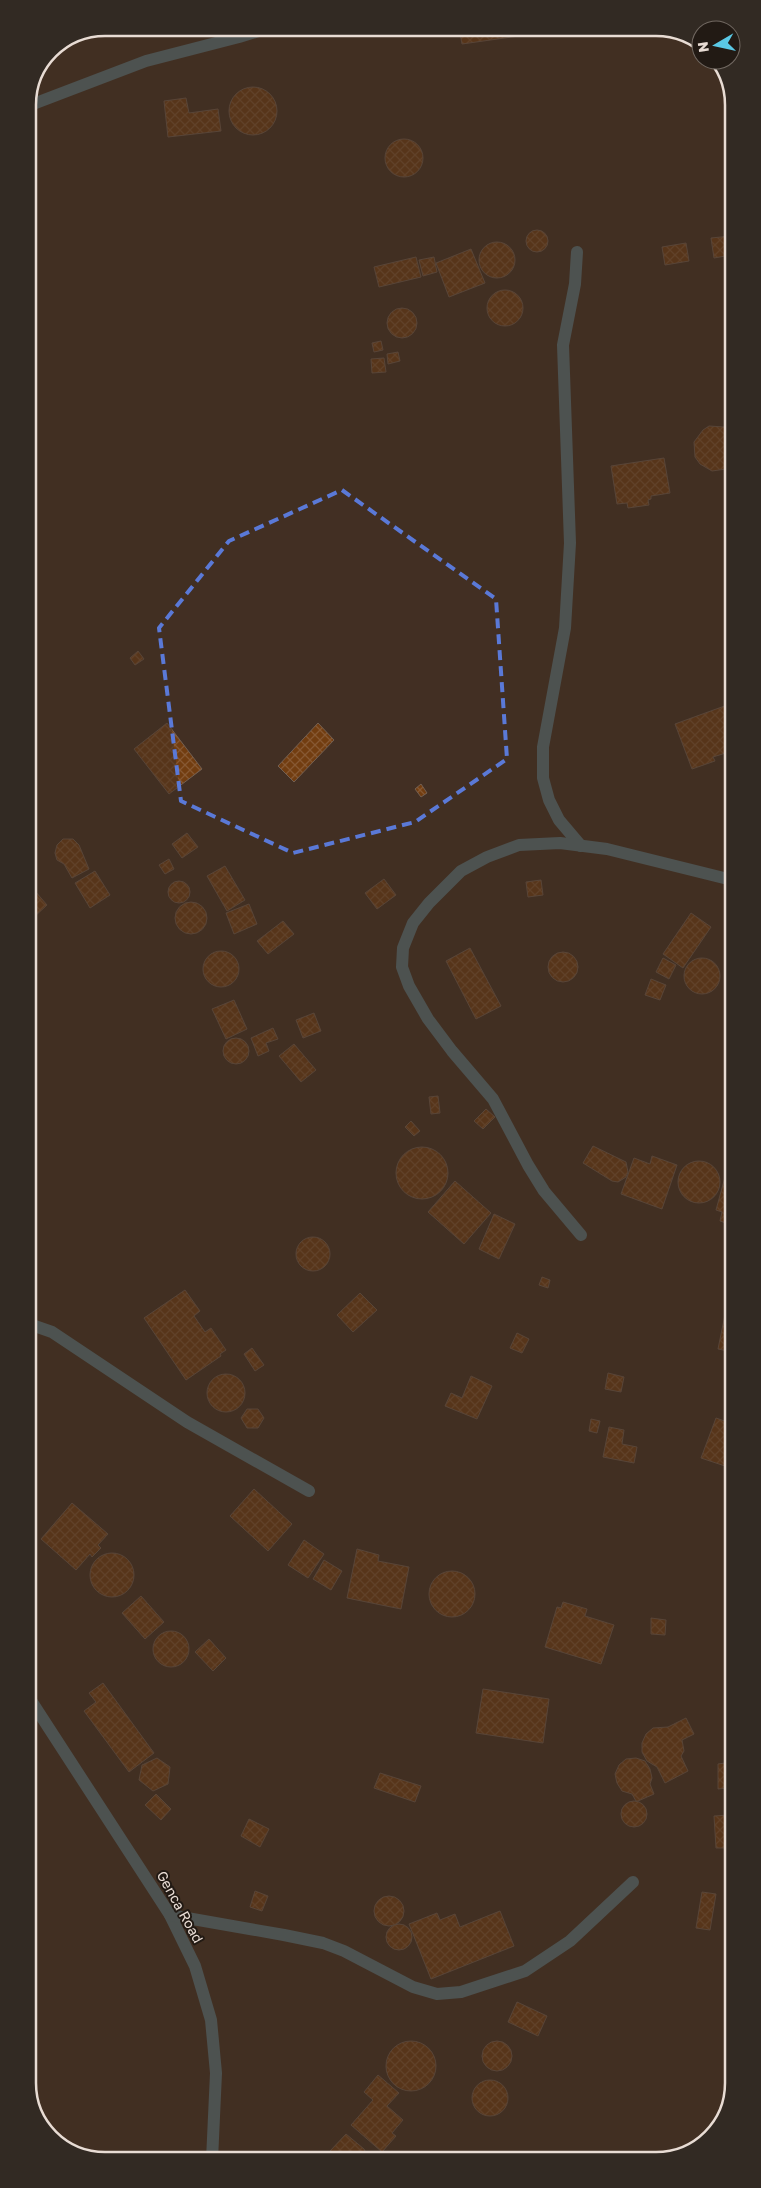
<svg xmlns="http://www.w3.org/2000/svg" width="761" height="2188" viewBox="0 0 761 2188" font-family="'Golos Text',sans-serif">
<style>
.building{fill:url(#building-cross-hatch);stroke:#735f51}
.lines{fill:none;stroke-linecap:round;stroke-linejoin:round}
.minor{stroke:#5b7d87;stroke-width:12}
.marked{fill:none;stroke:#5a79d7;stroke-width:4;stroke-dasharray:10 6;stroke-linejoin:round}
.labels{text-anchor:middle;stroke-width:4;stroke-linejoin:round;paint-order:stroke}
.street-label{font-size:14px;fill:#e8dcd4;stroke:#221a14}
.rim{fill:none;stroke:#e8dcd4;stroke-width:2.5}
</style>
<defs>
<pattern id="building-cross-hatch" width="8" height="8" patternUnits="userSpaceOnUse" patternTransform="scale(1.25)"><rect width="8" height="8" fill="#723d10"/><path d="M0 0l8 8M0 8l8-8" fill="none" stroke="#865832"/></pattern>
</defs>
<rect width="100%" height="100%" fill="#422f23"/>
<g class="building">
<polygon points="459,28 532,28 533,34 462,44"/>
<circle cx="253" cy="111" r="24"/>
<polygon points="186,98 189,113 218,109 221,131 168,137 164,101"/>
<circle cx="404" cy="158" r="19"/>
<circle cx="537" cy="241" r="11"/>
<polygon points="731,236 731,255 714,258 711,238"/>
<circle cx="497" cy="260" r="18"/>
<polygon points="686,243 689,261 665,265 662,247"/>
<polygon points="471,249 485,283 449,297 436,263"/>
<polygon points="416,257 421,277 379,287 374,267"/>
<polygon points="434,257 437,272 423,276 419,260"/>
<circle cx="505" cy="308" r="18"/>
<circle cx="402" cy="323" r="15"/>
<polygon points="381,341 383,350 374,352 372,343"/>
<polygon points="398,352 400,361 388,364 387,354"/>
<polygon points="384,358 386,372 372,373 371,359"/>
<polygon points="709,426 724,427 731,431 731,465 726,469 712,471 700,464 695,457 694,442 703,430"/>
<polygon points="664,458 670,493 651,496 651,499 648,500 649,505 628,508 627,503 617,504 611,466"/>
<polygon points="138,651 144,659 135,665 130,658"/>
<polygon points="730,704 732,734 727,736 732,751 713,757 715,761 692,769 675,724"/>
<polygon points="167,723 202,769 169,794 134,749"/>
<polygon points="318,723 334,740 294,782 278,766"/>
<polygon points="421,784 427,793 421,797 415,789"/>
<polygon points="187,833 198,847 182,858 172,844"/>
<polygon points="63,839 73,839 79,845 89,869 72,878 64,864 57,860 55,853 57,845"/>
<polygon points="169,859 174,869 165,874 159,865"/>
<polygon points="225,866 245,900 227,911 207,876"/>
<polygon points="95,871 110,895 90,908 75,883"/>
<polygon points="384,879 396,895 377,909 365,893"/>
<polygon points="541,880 543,895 528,897 526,882"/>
<circle cx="179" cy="892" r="11"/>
<polygon points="29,884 47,905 33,918 29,913"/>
<circle cx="191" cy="918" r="16"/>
<polygon points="249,904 257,924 234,934 226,913"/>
<polygon points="691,913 711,927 683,968 663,954"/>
<polygon points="283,921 294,934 268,954 257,941"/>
<polygon points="470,948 501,1006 476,1019 446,961"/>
<circle cx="221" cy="969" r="18"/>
<circle cx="563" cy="967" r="15"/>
<polygon points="663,958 676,965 669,979 656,972"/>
<circle cx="702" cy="976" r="18"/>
<polygon points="651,979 666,985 660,1000 645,995"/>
<polygon points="234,1000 247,1029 226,1039 212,1009"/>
<polygon points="314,1013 321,1031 303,1038 296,1020"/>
<polygon points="273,1028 278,1039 266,1043 269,1051 258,1056 251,1038"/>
<circle cx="236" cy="1051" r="13"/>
<polygon points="294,1044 316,1070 301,1082 279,1056"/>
<polygon points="438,1096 440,1113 431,1114 429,1097"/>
<polygon points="486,1109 495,1117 483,1129 474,1121"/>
<polygon points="411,1121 420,1131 414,1136 405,1127"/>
<polygon points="593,1146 626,1162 628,1172 626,1177 618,1182 612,1181 583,1163"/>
<circle cx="422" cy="1173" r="26"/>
<polygon points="652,1156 677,1165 662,1209 621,1194 634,1158 650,1164"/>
<circle cx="699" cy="1182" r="21"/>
<polygon points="725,1177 732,1179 732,1225 720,1221 722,1212 716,1210"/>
<polygon points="455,1181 491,1213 464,1244 428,1212"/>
<polygon points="494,1214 515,1224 499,1259 479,1249"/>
<circle cx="313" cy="1254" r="17"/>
<polygon points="542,1277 550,1280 548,1288 539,1285"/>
<polygon points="185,1290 200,1311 194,1316 205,1332 211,1328 226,1350 220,1354 221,1356 186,1380 144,1318"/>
<polygon points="360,1293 377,1310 353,1332 337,1315"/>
<polygon points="727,1305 732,1306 733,1352 718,1349"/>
<polygon points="517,1333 529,1339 522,1353 510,1348"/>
<polygon points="252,1348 264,1365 255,1371 244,1354"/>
<polygon points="608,1373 624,1377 621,1392 605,1389"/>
<circle cx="226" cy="1393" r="19"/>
<polygon points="471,1376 492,1386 477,1419 445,1406 451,1393 462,1398"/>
<polygon points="247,1409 258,1409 264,1418 258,1428 247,1428 241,1418"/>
<polygon points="716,1418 733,1424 733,1444 725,1466 701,1458"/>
<polygon points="591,1419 600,1421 597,1433 589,1431"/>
<polygon points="609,1427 624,1430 622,1444 637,1447 634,1463 603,1457"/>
<polygon points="254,1489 292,1524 268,1551 230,1516"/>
<polygon points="72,1503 108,1534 98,1545 101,1548 92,1557 90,1554 76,1570 41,1539"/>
<polygon points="304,1540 324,1554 308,1578 288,1565"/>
<polygon points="357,1549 379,1555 378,1561 409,1567 401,1609 347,1598"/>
<circle cx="112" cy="1575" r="22"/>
<polygon points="324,1560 342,1571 331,1590 313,1579"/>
<circle cx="452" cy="1594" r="23"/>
<polygon points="141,1596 164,1622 145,1639 122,1613"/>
<polygon points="563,1602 587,1609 585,1616 614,1625 601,1664 545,1647 557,1607 561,1608"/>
<polygon points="651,1618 666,1620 665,1635 651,1634"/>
<circle cx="171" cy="1649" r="18"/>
<polygon points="209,1639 226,1658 213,1671 195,1652"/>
<polygon points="103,1683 154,1753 129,1772 84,1711 96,1702 89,1693"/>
<polygon points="483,1689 549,1699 543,1743 476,1733"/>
<polygon points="686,1718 694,1734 682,1740 684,1751 681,1756 688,1771 665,1783 657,1767 647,1761 642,1752 642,1743 646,1734 653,1728 668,1727"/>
<polygon points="157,1758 170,1767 168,1784 153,1791 139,1780 142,1765"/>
<polygon points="636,1758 645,1761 650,1769 652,1778 650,1784 654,1794 638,1801 636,1801 632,1794 622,1791 617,1783 615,1774 619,1765 626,1759"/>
<polygon points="725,1763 727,1788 718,1789 718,1764"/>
<polygon points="380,1773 421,1786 415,1802 374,1788"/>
<polygon points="156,1794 171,1809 161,1820 145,1805"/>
<circle cx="634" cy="1814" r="13"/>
<polygon points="729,1815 730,1848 716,1848 714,1816"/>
<polygon points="249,1819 269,1829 260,1847 241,1836"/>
<polygon points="255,1891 268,1896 262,1911 250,1907"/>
<polygon points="702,1892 716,1894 710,1930 696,1928"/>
<circle cx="389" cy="1911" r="15"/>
<polygon points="500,1911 514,1946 431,1979 409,1924 437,1913 440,1920 455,1914 460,1927"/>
<circle cx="399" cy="1937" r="13"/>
<polygon points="517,2002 547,2016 538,2036 508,2022"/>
<circle cx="411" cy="2066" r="25"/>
<circle cx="497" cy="2056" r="15"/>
<polygon points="378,2075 399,2093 387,2106 403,2120 392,2133 396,2136 382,2152 351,2125 373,2100 364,2092"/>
<circle cx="490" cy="2098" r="18"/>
<polygon points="346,2134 364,2149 369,2159 339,2159 330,2151"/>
</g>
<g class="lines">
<g class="minor">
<polyline points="28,106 146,61 239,37 268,28"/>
<polyline points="577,252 575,284 563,345 570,543 565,628 543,747 543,778 549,800 559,820 581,846"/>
<polyline points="581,1235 544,1191 528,1165 493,1099 452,1051 428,1019 409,986 402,967 403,948 413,923 429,903 461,871 487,857 519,845 560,843 607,849 732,880"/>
<polyline points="29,1324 52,1332 187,1422 309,1491"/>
<polyline points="30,1699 170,1915 195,1966 211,2020 216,2073 212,2160"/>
<polyline points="170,1915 284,1935 323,1943 344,1951 413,1987 437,1994 461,1992 525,1971 570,1941 633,1882"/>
</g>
</g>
<path d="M0 0H761V2188H0ZM 342,490 L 496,599 L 507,759 L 415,822 L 293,853 L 181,801 L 159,628 L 229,541 Z" fill="#422f23" fill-opacity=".55" fill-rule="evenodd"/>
<path class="marked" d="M 342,490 L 496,599 L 507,759 L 415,822 L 293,853 L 181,801 L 159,628 L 229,541 Z"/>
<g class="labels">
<g class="street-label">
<text transform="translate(180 1907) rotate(61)" y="5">Genca Road</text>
</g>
</g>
<path d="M0 0H761V2188H0ZM105 36H656A69 69 0 0 1 725 105V2083A69 69 0 0 1 656 2152H105A69 69 0 0 1 36 2083V105A69 69 0 0 1 105 36Z" fill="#322a23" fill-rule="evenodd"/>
<path class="rim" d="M105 36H656A69 69 0 0 1 725 105V2083A69 69 0 0 1 656 2152H105A69 69 0 0 1 36 2083V105A69 69 0 0 1 105 36Z"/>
<g transform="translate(716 45) rotate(261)"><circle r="24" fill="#221a14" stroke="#716861"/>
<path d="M0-4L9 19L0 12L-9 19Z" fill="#5ac8e5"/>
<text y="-8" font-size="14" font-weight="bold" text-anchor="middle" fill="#e8dcd4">N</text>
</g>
</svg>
